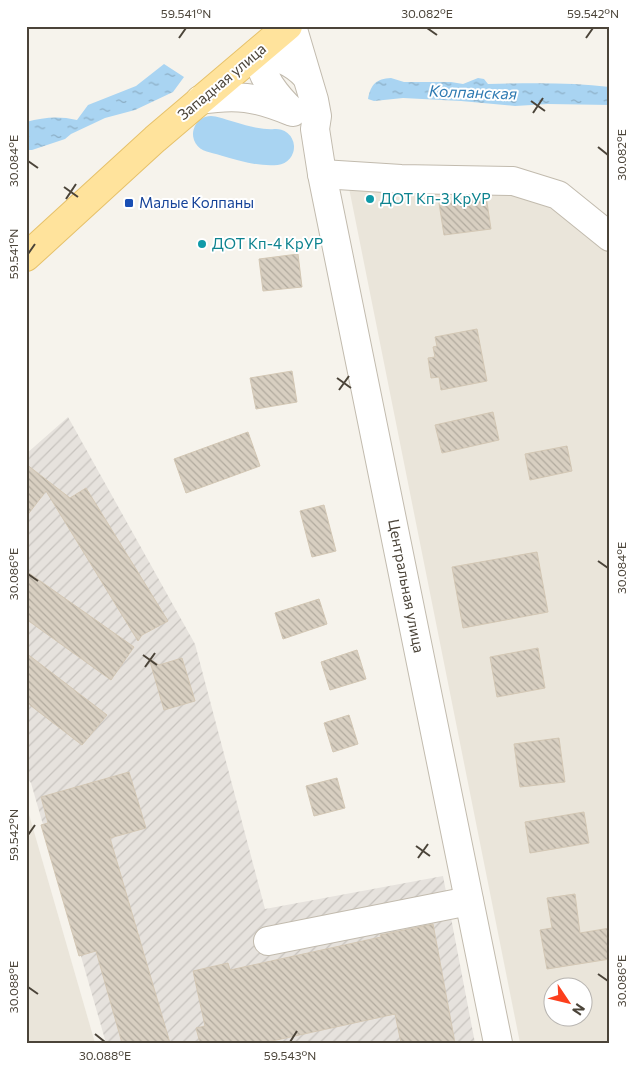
<svg xmlns="http://www.w3.org/2000/svg" width="636" height="1069" viewBox="0 0 636 1069" font-family="Commissioner,sans-serif">
<style>
.residential{fill:#eae5da;fill-rule:evenodd}
.industrial{fill:url(#industrial-furrows)}
.water{fill:url(#water-ripples)}
.lines{fill:none;stroke-linecap:round;stroke-linejoin:round}
.river{stroke:#a9d4f2;stroke-width:36}
.building{fill:url(#building-back-hatch);stroke:#d3c7b4}
.minor-casing{stroke:#c2bbae;stroke-width:30}
.major-casing{stroke:#e6c16a;stroke-width:30}
.minor{stroke:#fff;stroke-width:28}
.major{stroke:#ffe39c;stroke-width:28}
.ticks{fill:none;stroke:#4b4439;stroke-width:2}
.culture-dot{fill:#0f9aa8;stroke:#fff;stroke-width:2}
.transit-dot{fill:#1a4fb4;stroke:#fff;stroke-width:2}
.labels{text-anchor:middle;stroke-width:4;stroke-linejoin:round;paint-order:stroke}
.street-label{font-size:15px;fill:#4b4439;stroke:#fff}
.culture-label{font-size:15px;fill:#0d838f;stroke:#fff;text-anchor:start}
.transit-label{font-size:15px;fill:#164399;stroke:#fff;text-anchor:start}
.water-label{font-size:16px;font-style:italic;fill:#2e7ab2;stroke:#fff}
.neatline{fill:none;stroke:#4b4439;stroke-width:2}
.ticks-label{font-size:12px;text-anchor:middle;fill:#4b4439}
</style>
<defs>
<pattern id="industrial-furrows" width="10" height="10" patternUnits="userSpaceOnUse" patternTransform="scale(1.25)"><rect width="10" height="10" fill="#e6e2dd"/><path d="M-1 1l2-2M0 10L10 0M9 11l2-2" fill="none" stroke="#c7c3be"/></pattern>
<pattern id="water-ripples" width="26" height="14" patternUnits="userSpaceOnUse" patternTransform="scale(1.25)"><rect width="26" height="14" fill="#a9d4f2"/><path d="M2 4q2-2 4 0t4 0M15 11q2-2 4 0t4 0" fill="none" stroke="#8caec5"/></pattern>
<pattern id="building-back-hatch" width="6" height="6" patternUnits="userSpaceOnUse" patternTransform="scale(1.25)"><rect width="6" height="6" fill="#d8cfc1"/><path d="M-1 5l2 2M0 0l6 6M5-1l2 2" fill="none" stroke="#b1aa9e"/></pattern>
</defs>
<rect width="100%" height="100%" fill="#f6f3ec"/>
<g class="residential">
<path d="M 349,188 L 512,190 L 552,203 L 610,249 L 610,1043 L 520,1043 ZM 554,986 L 584,986 L 584,1016 L 554,1016 Z"/>
<polygon points="26,804 95,1043 26,1043"/>
</g>
<polygon class="industrial" points="68,417 195,644 265,909 443,876 475,1043 106,1043 31,783 26,777 26,454"/>
<g class="water">
<path d="M 164,64 L 184,77 L 173,92 L 135,110 L 105,118 L 71,134 L 65,139 L 32,150 L 26,150 L 26,122 C 45,117 59,116 77,120 L 88,105 L 136,86 Z"/>
<path d="M 391,78 L 404,82 L 451,82 L 463,84 L 478,78 L 484,79 L 488,84 C 529,83 569,82 610,87 L 610,105 L 548,104 L 515,106 L 461,101 L 403,98 L 374,101 L 368,99 C 371,84 376,79 391,78 Z"/>
<polygon points="244,127 274,138 274,151 260,157 247,159 215,142 211,134 221,128"/>
</g>
<g class="lines">
<path class="river" d="M 211,134 C 231,139 255,149 276,147"/>
</g>
<g class="building">
<polygon points="486,196 491,229 444,235 439,203"/>
<polygon points="298,254 302,287 263,291 259,259"/>
<polygon points="477,329 487,381 441,390 439,377 431,378 428,358 435,357 433,347 437,346 435,337"/>
<polygon points="292,371 297,402 256,409 250,378"/>
<polygon points="493,412 499,440 442,453 435,425"/>
<polygon points="248,432 260,466 186,493 174,459"/>
<polygon points="567,446 572,471 530,480 525,454"/>
<polygon points="26,464 70,498 86,488 168,621 142,635 138,641 46,491 26,517"/>
<polygon points="324,505 336,551 312,557 300,511"/>
<polygon points="537,552 548,612 463,628 452,567"/>
<polygon points="26,571 134,647 111,680 26,619"/>
<polygon points="319,599 327,624 283,639 275,613"/>
<polygon points="538,648 545,688 497,697 490,657"/>
<polygon points="357,650 366,679 330,690 321,662"/>
<polygon points="26,653 107,715 82,745 26,702"/>
<polygon points="149,658 159,665 182,658 195,701 164,710"/>
<polygon points="349,715 358,744 333,752 324,723"/>
<polygon points="559,738 565,782 520,787 514,744"/>
<polygon points="129,772 146,828 110,838 170,1043 122,1043 96,951 79,956 41,825 48,823 41,797"/>
<polygon points="337,778 345,808 314,816 306,786"/>
<polygon points="584,812 589,843 530,853 525,822"/>
<polygon points="575,894 580,933 610,928 610,959 547,969 540,930 552,928 547,898"/>
<polygon points="433,924 455,1043 401,1043 395,1014 263,1043 200,1043 196,1028 205,1026 193,971 228,963 230,970 381,937 380,935"/>
</g>
<g class="lines">
<g class="minor-casing">
<g id="minor">
<polyline points="292,26 314,100 317,116 315,129 322,174 498,1043"/>
<path d="M 200,100 C 237,94 255,97 290,111"/>
<path d="M 293,112 C 275,95 262,78 257,53 C 277,56 292,61 306,76"/>
<polyline points="322,174 401,179 513,181 558,195 610,237"/>
<polyline points="268,941 469,901"/>
</g>
</g>
<g class="major-casing">
<polyline id="major" points="26,257 155,139 288,26"/>
</g>
<use href="#minor" class="minor"/>
<use href="#major" class="major"/>
</g>
<path class="ticks" d="M 427,28 L 437,35M 179,38 L 186,28M 586,38 L 593,28M 531,101 L 545,111M 533,113 L 543,98M 598,147 L 608,155M 28,161 L 38,168M 64,187 L 78,197M 66,199 L 76,184M 28,254 L 35,244M 337,378 L 351,388M 339,390 L 349,376M 598,561 L 608,568M 28,574 L 38,581M 143,655 L 157,665M 145,667 L 155,653M 28,835 L 35,825M 416,846 L 430,856M 418,858 L 428,844M 598,974 L 608,981M 28,987 L 38,994M 95,1034 L 105,1042M 290,1042 L 297,1031"/>
<g class="culture-dot">
<circle cx="370" cy="199" r="5"/>
<circle cx="202" cy="244" r="5"/>
</g>
<rect class="transit-dot" x="124" y="198" width="10" height="10" rx="2.5"/>
<g class="labels">
<g class="street-label">
<text transform="translate(222 82) rotate(-40)" y="5">Западная улица</text>
<text transform="translate(406 586) rotate(79)" y="5">Центральная улица</text>
</g>
<g class="culture-label">
<text x="380" y="204">ДОТ Кп-3 КрУР</text>
<text x="212" y="249">ДОТ Кп-4 КрУР</text>
</g>
<g class="transit-label">
<text x="139" y="208">Малые Колпаны</text>
</g>
<g class="water-label">
<text transform="translate(473 92) rotate(2)" y="6">Колпанская</text>
</g>
</g>
<rect width="636" height="1069" fill="none" stroke="#ffffff" stroke-width="55"/>
<g transform="translate(568 1002) rotate(125)"><circle r="24" fill="#ffffff" stroke="#b7b4b0"/>
<path d="M0-4L9 19L0 12L-9 19Z" fill="#fc3f1d"/>
<text y="-8" font-size="14" font-weight="bold" text-anchor="middle" fill="#4b4439">N</text>
</g>
<rect x="28" y="28" width="580" height="1014" class="neatline"/>
<g class="ticks-label">
<text x="186" y="18">59.541°N</text>
<text x="427" y="18">30.082°E</text>
<text x="593" y="18">59.542°N</text>
<text transform="translate(622 155) rotate(-90)" y="4">30.082°E</text>
<text transform="translate(14 161) rotate(-90)" y="4">30.084°E</text>
<text transform="translate(14 254) rotate(-90)" y="4">59.541°N</text>
<text transform="translate(622 568) rotate(-90)" y="4">30.084°E</text>
<text transform="translate(14 574) rotate(-90)" y="4">30.086°E</text>
<text transform="translate(14 835) rotate(-90)" y="4">59.542°N</text>
<text transform="translate(622 981) rotate(-90)" y="4">30.086°E</text>
<text transform="translate(14 987) rotate(-90)" y="4">30.088°E</text>
<text x="105" y="1060">30.088°E</text>
<text x="290" y="1060">59.543°N</text>
</g>
</svg>
